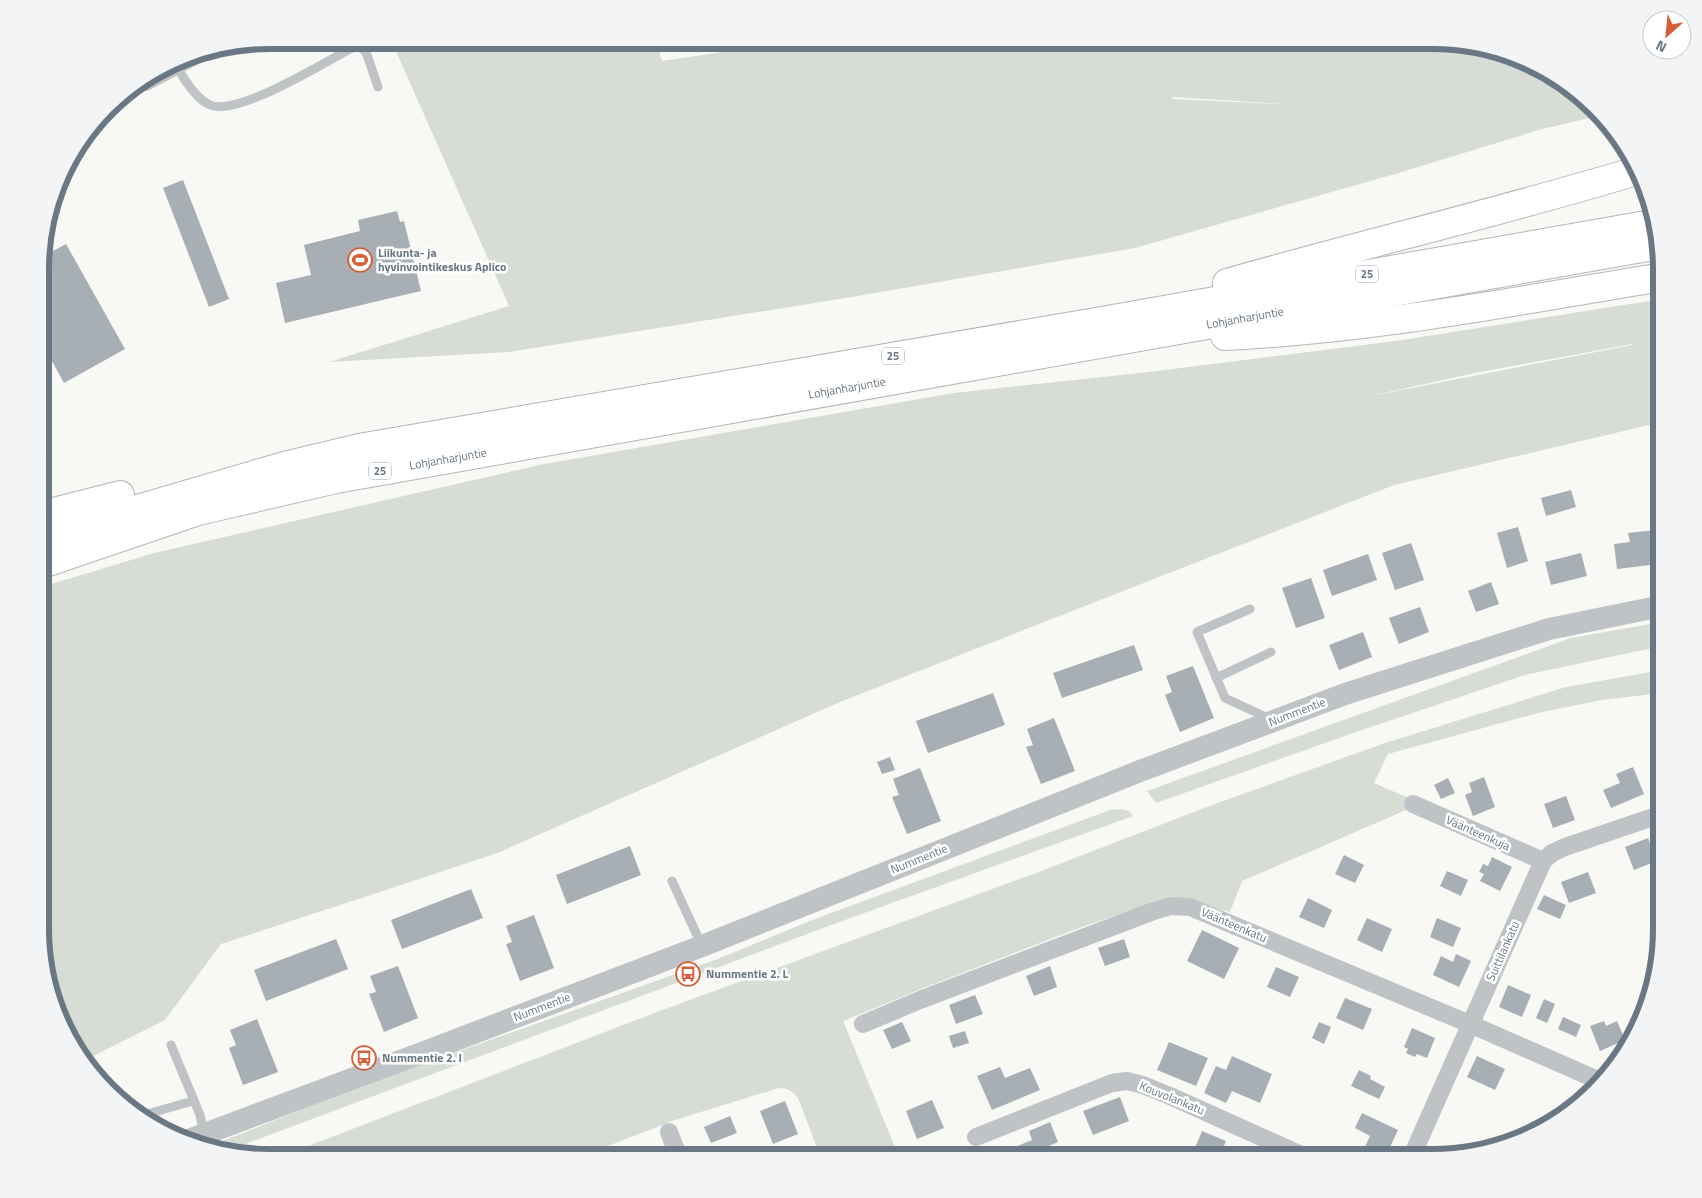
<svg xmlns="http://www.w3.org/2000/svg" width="1702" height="1198" viewBox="0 0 1702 1198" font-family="'Titillium Web',sans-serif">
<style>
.green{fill:#d7dcd5;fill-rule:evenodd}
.building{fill:#a7aeb4}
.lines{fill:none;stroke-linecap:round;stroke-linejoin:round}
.trunk-casing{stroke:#b2b6b9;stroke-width:30}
.service{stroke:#bfc3c6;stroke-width:9}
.minor{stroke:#bfc3c6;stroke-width:18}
.tertiary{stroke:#bfc3c6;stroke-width:22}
.trunk{stroke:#fff;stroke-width:28}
.labels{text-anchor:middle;stroke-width:5;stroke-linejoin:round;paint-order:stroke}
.shield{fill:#fff;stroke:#96a0a9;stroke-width:1}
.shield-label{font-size:11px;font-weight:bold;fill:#697884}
.poi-label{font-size:12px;font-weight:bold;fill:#697884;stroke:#fff;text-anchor:start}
.street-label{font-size:12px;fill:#697884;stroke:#fff}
.rim{fill:none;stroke:#697884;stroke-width:6}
</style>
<rect width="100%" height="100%" fill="#f8f8f5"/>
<g class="green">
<path d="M 391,40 L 656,40 L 662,61 L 805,40 L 1448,40 L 1507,52 L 1572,87 L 1598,116 L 1542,129 L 1395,174 L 1135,248 L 852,297 L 509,352 L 329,362 L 509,306 ZM 1173,97 L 1300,105 L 1301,105 L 1172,99 Z"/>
<path d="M 1662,299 L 1662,422 L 1394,485 L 840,702 L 495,854 L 221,944 L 165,1020 L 85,1060 L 71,1043 L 42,959 L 42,587 L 154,553 L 544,464 L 954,393 L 1149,372 L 1396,341 ZM 1632,344 L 1632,345 L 1365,397 L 1475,373 Z"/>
<polygon points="1662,622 1662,646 1525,675 1359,731 1156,803 1147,791 1571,638"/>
<path d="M 1662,670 L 1662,693 L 1601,700 L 1538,713 L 1388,754 L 1374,783 L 1411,799 L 1406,810 L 1242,881 L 1230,912 L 1182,899 L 1164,899 L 1079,928 L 926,987 L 843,1021 L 895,1147 L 896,1156 L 894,1158 L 821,1158 L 798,1098 C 792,1091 788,1088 779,1088 L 675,1120 L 577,1158 L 277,1158 L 657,1012 L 1036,873 L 1212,805 L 1385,743 L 1566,687 Z"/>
<polygon points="1121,809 1129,811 1133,816 834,924 224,1152 205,1148 364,1085 715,960 815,919 1110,810"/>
</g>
<g class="building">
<polygon points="183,180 229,299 209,307 163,188"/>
<polygon points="397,211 400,222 404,221 421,291 285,323 276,283 311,275 304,245 360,231 358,220"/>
<polygon points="66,244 125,349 64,383 42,343 42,257"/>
<polygon points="1571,490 1576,507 1546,516 1541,498"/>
<polygon points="1518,527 1528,561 1507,568 1497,533"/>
<polygon points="1655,530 1659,564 1617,569 1614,544 1630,542 1628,533"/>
<polygon points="1411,543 1424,580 1395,590 1382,553"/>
<polygon points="1581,553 1587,576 1551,585 1545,562"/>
<polygon points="1368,554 1377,580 1332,596 1323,570"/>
<polygon points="1311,578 1325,618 1296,628 1282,588"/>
<polygon points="1491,582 1499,604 1476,612 1468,591"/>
<polygon points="1420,607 1429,632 1399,644 1389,618"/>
<polygon points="1363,632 1372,657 1339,670 1329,645"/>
<polygon points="1134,645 1143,670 1062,698 1053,673"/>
<polygon points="1193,666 1214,718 1180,732 1165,695 1172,692 1166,676"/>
<polygon points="993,693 1005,725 928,753 916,721"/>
<polygon points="1054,718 1075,771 1041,784 1026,747 1033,745 1027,729"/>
<polygon points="890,757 895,770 882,774 877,762"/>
<polygon points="1633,767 1644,794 1611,808 1603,790 1620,783 1616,774"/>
<polygon points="920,768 941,821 907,834 892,797 899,795 893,779"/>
<polygon points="1484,777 1495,807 1473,816 1465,795 1472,792 1469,783"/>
<polygon points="1448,778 1455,793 1441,799 1434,785"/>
<polygon points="1566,796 1575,820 1553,828 1544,804"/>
<polygon points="1648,838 1657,861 1634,870 1625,847"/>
<polygon points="630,846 641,875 567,904 556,875"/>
<polygon points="1344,855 1364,865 1355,883 1335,874"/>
<polygon points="1492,857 1512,867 1500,891 1480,881 1484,874 1479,872 1483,864 1488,866"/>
<polygon points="1447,871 1468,880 1461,896 1440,886"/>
<polygon points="1588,872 1596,893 1569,903 1561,882"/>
<polygon points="471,889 483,918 402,949 391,920"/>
<polygon points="1544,895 1566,905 1560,919 1537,909"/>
<polygon points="1308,898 1332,910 1324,928 1299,917"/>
<polygon points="534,915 554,968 520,981 506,944 512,942 506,926"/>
<polygon points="1367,918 1392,929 1382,952 1357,940"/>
<polygon points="1437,918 1461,928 1453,947 1430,937"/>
<polygon points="1202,930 1239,948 1224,979 1187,961"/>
<polygon points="336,939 348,969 266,1001 254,970"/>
<polygon points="1124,939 1130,957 1105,966 1098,948"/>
<polygon points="1456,954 1471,961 1459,987 1433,975 1441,956 1453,962"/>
<polygon points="398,966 418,1018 384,1032 369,994 376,992 370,976"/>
<polygon points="1050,966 1057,987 1034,996 1026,976"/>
<polygon points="1276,967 1299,977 1290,997 1267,987"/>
<polygon points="1508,985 1531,995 1522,1017 1499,1007"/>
<polygon points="975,995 983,1014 956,1024 949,1005"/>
<polygon points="1345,998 1372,1009 1363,1030 1336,1018"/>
<polygon points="1544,999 1555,1004 1547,1023 1536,1018"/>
<polygon points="1563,1017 1581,1025 1576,1037 1558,1029"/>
<polygon points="257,1019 278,1072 243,1085 229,1048 236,1045 230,1030"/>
<polygon points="1604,1021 1606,1026 1617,1021 1625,1040 1600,1051 1590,1026"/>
<polygon points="902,1022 911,1041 892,1049 883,1030"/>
<polygon points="1319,1022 1331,1027 1324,1044 1312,1038"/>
<polygon points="1412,1028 1435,1038 1427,1058 1417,1054 1415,1057 1406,1053 1408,1049 1404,1047"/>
<polygon points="965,1031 969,1043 953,1048 949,1036"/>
<polygon points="1169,1042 1208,1058 1196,1086 1157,1070"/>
<polygon points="1232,1056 1272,1074 1260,1103 1232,1091 1226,1103 1204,1093 1216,1066 1226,1070"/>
<polygon points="1477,1056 1505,1069 1495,1090 1467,1077"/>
<polygon points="1000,1067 1005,1078 1030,1068 1040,1090 992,1110 977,1076"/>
<polygon points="1359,1070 1371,1076 1370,1079 1385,1087 1379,1099 1351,1086"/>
<polygon points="1120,1097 1129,1121 1093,1135 1083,1111"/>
<polygon points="932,1100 944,1128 917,1139 906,1111"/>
<polygon points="785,1101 798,1134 773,1144 760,1111"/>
<polygon points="1362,1113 1398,1130 1385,1158 1374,1158 1362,1153 1370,1136 1355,1128"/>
<polygon points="730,1116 737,1133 711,1143 704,1127"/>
<polygon points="1050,1122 1058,1142 1038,1151 1040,1157 1038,1158 1016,1158 1012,1148 1032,1140 1029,1131"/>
<polygon points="1532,1127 1539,1130 1535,1134 1527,1136"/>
<polygon points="1202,1131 1226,1141 1219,1158 1205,1158 1193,1153"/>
<polygon points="805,1151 808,1158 789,1158"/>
</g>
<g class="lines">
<g class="trunk-casing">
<g id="trunk">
<path d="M 1227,283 C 1363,244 1501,212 1636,171"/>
<path d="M 1225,336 C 1372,329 1517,301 1662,277"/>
<polyline points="42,515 120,495"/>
<polyline points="42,537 288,465 359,448 1096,322 1652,224"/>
<polyline points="42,564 198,511 336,479 1659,245"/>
</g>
</g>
<g class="service">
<path d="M 175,64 C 183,77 197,102 213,106 C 243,113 323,63 352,48 L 360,47 L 366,52 L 378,87"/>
<polyline points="1250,609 1197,632 1225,698 1268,718"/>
<polyline points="1216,678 1271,652"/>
<polyline points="672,881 702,946"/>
<polyline points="171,1045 200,1115 204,1134"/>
<polyline points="140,1116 193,1101"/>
</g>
<g class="minor">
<polyline points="1413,804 1543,861"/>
<polyline points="863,1024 920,1000 1151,912 1171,906 1190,907 1470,1024 1600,1081"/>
<polyline points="669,1132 679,1158"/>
<polyline points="976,1137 1112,1083 1127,1081 1143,1085 1170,1096 1308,1158"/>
<polyline points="1411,1158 1543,861 1552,853 1565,847 1662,814"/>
</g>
<g class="tertiary">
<polyline points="145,80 190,56"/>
<polyline points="186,1141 427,1051 702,946 1140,771 1345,694 1549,629 1662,606"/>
</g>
<use href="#trunk" class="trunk"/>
</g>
<defs>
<g id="stadium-ring" transform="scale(1.25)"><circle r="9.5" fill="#fff" stroke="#d65e37" stroke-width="1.5"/><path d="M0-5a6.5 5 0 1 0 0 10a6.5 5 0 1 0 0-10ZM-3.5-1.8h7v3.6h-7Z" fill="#d65e37"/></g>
<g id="bus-ring" transform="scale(1.25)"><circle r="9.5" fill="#fff" stroke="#d65e37" stroke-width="1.5"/><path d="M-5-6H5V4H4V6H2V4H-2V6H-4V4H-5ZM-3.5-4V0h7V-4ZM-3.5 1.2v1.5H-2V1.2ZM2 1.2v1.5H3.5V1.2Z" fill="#d65e37"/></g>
</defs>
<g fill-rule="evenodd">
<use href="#stadium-ring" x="360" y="260"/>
<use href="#bus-ring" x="688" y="974"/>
<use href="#bus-ring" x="364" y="1058"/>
</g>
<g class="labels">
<g class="shield">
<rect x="1356" y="265.5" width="22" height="17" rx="4"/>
<rect x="882" y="347.5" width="22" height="17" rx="4"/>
<rect x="369" y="462.5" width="22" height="17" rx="4"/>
</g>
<g class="shield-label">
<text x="1367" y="278">25</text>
<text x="893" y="360">25</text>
<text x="380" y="475">25</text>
</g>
<g class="poi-label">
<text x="378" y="257">Liikunta- ja<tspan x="378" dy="14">hyvinvointikeskus Aplico</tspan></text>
<text x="706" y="978">Nummentie 2. L</text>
<text x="382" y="1062">Nummentie 2. I</text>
</g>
<g class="street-label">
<text transform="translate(1245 318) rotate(-10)" y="4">Lohjanharjuntie</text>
<text transform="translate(847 388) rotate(-10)" y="4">Lohjanharjuntie</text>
<text transform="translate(448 459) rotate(-10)" y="4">Lohjanharjuntie</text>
<text transform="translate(1297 712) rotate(-21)" y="4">Nummentie</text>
<text transform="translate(1478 833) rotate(24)" y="4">Väänteenkuja</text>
<text transform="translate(919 859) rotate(-22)" y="4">Nummentie</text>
<text transform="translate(1234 925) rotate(23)" y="4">Väänteenkatu</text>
<text transform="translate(1503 951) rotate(-66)" y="4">Suittilankatu</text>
<text transform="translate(542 1007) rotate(-21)" y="4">Nummentie</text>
<text transform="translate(1172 1098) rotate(22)" y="4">Kouvolankatu</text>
</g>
</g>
<path d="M0 0H1702V1198H0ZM269 49H1433A220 220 0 0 1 1653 269V929A220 220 0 0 1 1433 1149H269A220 220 0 0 1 49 929V269A220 220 0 0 1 269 49Z" fill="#f3f4f5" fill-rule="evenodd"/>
<path class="rim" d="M269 49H1433A220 220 0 0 1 1653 269V929A220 220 0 0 1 1433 1149H269A220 220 0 0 1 49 929V269A220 220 0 0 1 269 49Z"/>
<g transform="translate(1667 35) rotate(207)"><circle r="24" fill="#ffffff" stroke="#c3c9ce"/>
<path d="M0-4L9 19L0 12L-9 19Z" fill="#d65e37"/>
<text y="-8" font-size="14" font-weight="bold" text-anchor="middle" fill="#697884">N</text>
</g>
</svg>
